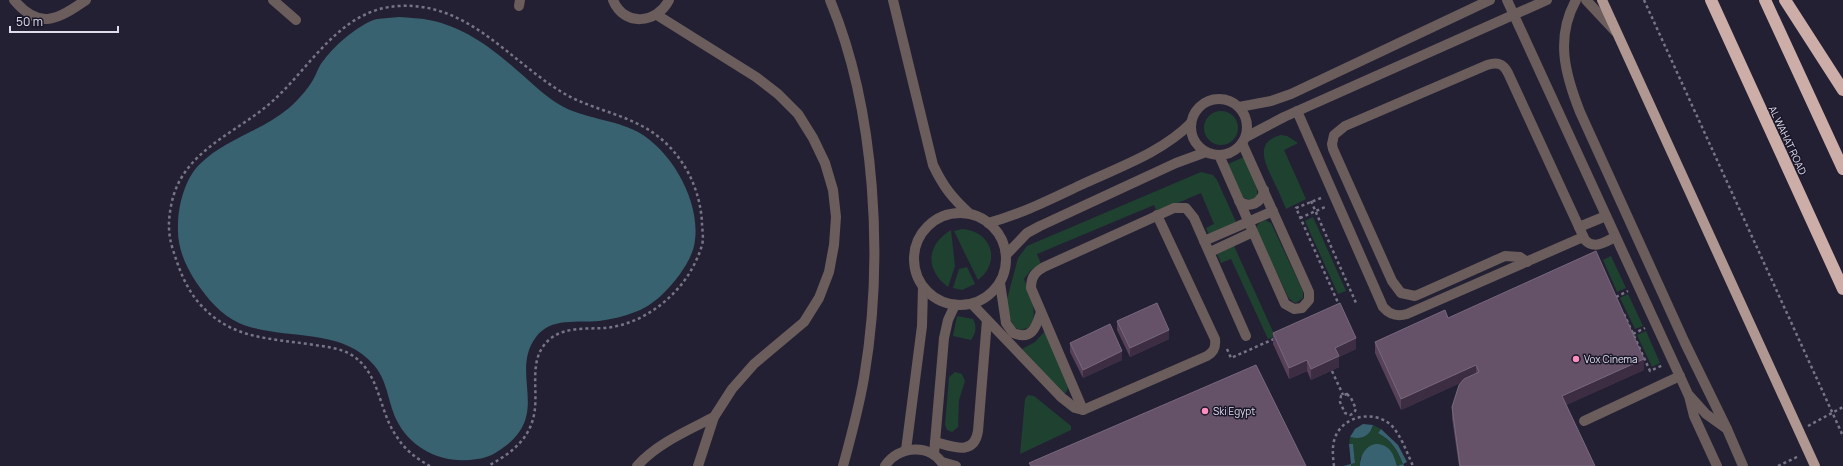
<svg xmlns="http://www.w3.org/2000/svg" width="1843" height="466" viewBox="0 0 1843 466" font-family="Manrope,sans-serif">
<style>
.green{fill:#1e4130}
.water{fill:#396270}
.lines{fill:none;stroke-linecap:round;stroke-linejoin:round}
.path{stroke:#777486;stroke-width:2.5;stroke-dasharray:3 3;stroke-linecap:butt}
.minor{stroke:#6a5d5b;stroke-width:10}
.major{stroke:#b09791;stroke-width:10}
.highway{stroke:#ccada7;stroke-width:12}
.wall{fill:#564158}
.shaded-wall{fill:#3c2d43}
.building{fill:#655268;stroke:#78687d}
.poi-dot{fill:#fd8ebe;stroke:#1b172a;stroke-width:1.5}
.labels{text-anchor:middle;stroke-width:3;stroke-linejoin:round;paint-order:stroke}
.street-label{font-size:10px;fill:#e0deec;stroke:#1b172a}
.poi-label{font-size:10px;fill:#e0deec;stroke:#1b172a;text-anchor:start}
</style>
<rect width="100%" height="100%" fill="#242034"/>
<g class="green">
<circle cx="1221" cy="128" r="17"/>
<path d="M 1281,135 L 1287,136 L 1298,143 L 1284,150 L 1306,199 L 1286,209 C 1282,199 1278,190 1273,180 C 1265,163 1254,142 1281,135 Z"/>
<polygon points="1244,157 1257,189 1257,196 1251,200 1244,198 1242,195 1228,164"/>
<path d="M 1201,172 L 1213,175 L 1217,180 L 1236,222 L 1209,235 L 1206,228 L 1214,224 L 1201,193 L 1157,212 L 1154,205 L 1037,254 L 1041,264 L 1031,270 L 1024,279 C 1029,294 1041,314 1028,328 L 1021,330 L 1015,328 L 1008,315 L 1006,303 L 1018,258 L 1027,246 Z"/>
<polygon points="1313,217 1346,291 1338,294 1305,221"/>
<path d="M 1265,220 L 1271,223 L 1303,291 L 1303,298 L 1296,303 L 1293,302 L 1288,297 L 1258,233 C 1255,225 1258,223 1265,220 Z"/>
<path d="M 962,229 C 991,231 1002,261 978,280 L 954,231 Z"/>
<path d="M 951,230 L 955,266 L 948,287 C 925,270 926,245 951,230 Z"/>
<polygon points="1234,246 1275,336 1268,339 1231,259 1221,263 1217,254"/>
<polygon points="1611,256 1626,288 1617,292 1603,260"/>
<polygon points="967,267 975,284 962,290 953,288 959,269"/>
<polygon points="1628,294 1643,326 1635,329 1620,298"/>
<path d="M 957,316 L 973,319 C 977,326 976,333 971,340 L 953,336 Z"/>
<polygon points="1045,331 1068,388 1066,393 1063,393 1022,349 1035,342"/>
<polygon points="1646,331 1660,363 1652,367 1637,335"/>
<polygon points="955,372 962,374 965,381 959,400 958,427 952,432 947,430 945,425 949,377"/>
<polygon points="1028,395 1034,396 1071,426 1071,430 1020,454 1025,399"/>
<path d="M 1373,425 L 1381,429 L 1378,433 C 1392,441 1397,450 1403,464 L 1397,466 L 1391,452 L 1383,446 L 1360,458 L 1360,466 L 1351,466 L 1351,464 L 1355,463 L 1353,445 L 1349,444 L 1350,437 L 1354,438 L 1372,429 Z"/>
</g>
<g class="water">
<path d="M 399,17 C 409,18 420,18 429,20 C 465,27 493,49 519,72 C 532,83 546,97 560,105 C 584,119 614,119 638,132 C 672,151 700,201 695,240 C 694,252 687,264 680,274 C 669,289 653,306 635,312 C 623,317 611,319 599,321 C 577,323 551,317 536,337 C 509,373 551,413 504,447 C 496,453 488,458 477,459 C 444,465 411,450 396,419 C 386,396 388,377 368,359 C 333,327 281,341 239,323 C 221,315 207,298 196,282 C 185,265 177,247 178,226 C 178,206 185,178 200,164 C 225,139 262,131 289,108 C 298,100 307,90 313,80 C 317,73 319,65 324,60 C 335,45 359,24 377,19 C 384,18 392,18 399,17 Z"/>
<path d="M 1363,424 L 1373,425 C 1370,436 1361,440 1350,437 L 1355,429 Z"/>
<path d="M 1381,429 L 1398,445 L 1407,462 L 1403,464 L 1404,466 L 1360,466 C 1360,451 1373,437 1388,448 C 1393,452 1395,460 1397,466 L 1403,464 C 1397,449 1392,441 1378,433 Z"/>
<polygon points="1349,444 1353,444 1355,463 1351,464 1351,466 1343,466 1351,464"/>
</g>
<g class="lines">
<g class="path">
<polyline points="1644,0 1843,436"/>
<polyline points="1321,198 1296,208 1339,305"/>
<polyline points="1311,201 1356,303"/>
<polyline points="1300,218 1325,207"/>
<polyline points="1616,297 1628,291"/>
<polyline points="1624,314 1650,371 1663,365"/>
<polyline points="1633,334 1645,328"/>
<polyline points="1227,349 1231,358 1276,338"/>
<polyline points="1332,371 1343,395"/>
<polygon points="1347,394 1351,398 1356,409 1354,413 1350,415 1345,413 1340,402 1341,396"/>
<polyline points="1808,426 1843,407"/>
<path d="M 430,466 C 417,459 405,450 397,437 C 378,411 381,372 350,354 C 339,348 327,347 315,345 C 270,338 231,340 199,303 C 186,288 179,269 173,250 C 168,234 168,222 171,206 C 181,149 240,133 277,97 C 314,62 342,9 399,6 C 467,2 507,58 560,91 C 585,107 616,112 642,126 C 678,145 700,183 702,223 C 702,230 704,238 702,245 C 698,259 690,274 681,285 C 662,308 635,325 605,328 C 588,329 569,327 554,336 C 524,356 541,391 533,419 C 527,442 508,455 488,466"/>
<path d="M 1334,466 C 1333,458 1332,449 1334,441 C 1340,416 1373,409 1391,425 C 1401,435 1407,453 1413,466"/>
<polyline points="1778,466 1799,456"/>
</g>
<g class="minor">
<path d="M 14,0 C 40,31 58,19 86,0"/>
<polyline points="273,0 296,20"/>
<path d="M 613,0 C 624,27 657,24 669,0"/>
<path d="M 830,0 C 876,110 884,261 864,378 C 859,407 851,437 843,466"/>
<path d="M 893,0 L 933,165 C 943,186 952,198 970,214"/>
<polyline points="1507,0 1688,394 1706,414 1727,429"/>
<path d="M 1576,0 C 1555,38 1565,74 1580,112 L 1685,343 L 1727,429 L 1743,466"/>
<polyline points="1586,0 1615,31"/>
<polyline points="519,6 520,0"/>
<polyline points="657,15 756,77 778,94 798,114 813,138 825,163 833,190 836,217 834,245 829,272 819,298 804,322 754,364 732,389 714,417 698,466"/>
<circle cx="1219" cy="127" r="28"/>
<polyline points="1239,107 1271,101 1291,94 1490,0"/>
<path d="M 1297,111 L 1383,307 C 1390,315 1397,317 1407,314 L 1583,237"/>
<polyline points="1246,137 1284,117 1547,0"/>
<polyline points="1219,155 1285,304 1294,309 1302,308 1309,300 1309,292 1242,143"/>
<path d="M 1239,201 C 1250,209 1262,203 1264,190"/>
<circle cx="960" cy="259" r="46"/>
<path d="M 988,223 C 1022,214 1053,198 1085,183 C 1122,166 1162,152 1191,123"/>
<polyline points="1579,227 1606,216"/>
<polyline points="1204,241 1273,211"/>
<polyline points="1210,252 1253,232"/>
<polyline points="1006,255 1027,233 1040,226 1176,163 1206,152"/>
<path d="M 1527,262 L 1520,257 L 1505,256 L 1422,293 L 1415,296 L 1401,293 L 1392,281 L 1333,149 L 1332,144 L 1334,135 L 1345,126 L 1487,65 C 1497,62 1503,63 1508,73 L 1585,240 C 1594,250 1605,242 1615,237"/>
<path d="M 1000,283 L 1006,323 L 1013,333 C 1032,341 1036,327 1041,312"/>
<path d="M 972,304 L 1061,397 L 1075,408 L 1083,410 L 1207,356 C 1214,352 1216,347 1215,339 L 1157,215"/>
<polyline points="1689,396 1694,416 1717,466"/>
<path d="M 1083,410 L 1031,288 C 1031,277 1035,272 1044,267 L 1174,208 L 1186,208 L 1194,218 L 1246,336"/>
<polyline points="1584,421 1680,376"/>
<path d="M 935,442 C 952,446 974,457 978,431 L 987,320"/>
<polyline points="906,450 922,326 923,287"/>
<polyline points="934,454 944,338 948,320 955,305"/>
<polyline points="942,462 956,466"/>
<path d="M 637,466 C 658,443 687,431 714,417"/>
<path d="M 885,466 C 898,445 932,443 944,466"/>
</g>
<polyline class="major" points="1602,0 1815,466"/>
<g class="highway">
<polyline points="1711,0 1843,289"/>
<polyline points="1765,0 1843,169"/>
<polyline points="1785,0 1843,90"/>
</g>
</g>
<g class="wall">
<polygon points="1448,318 1644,370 1566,405 1595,466 1459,466 1452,418 1452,407 1460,383 1401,410 1375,353 1375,342"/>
<polygon points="1117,321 1169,339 1130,357 1117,330"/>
<polygon points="1273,333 1356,349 1339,357 1339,367 1311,380 1307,371 1289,379 1273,344"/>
<polygon points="1070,343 1122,360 1083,378 1070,352"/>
</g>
<g class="shaded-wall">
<polygon points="1169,330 1169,339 1130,357 1130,348"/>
<polygon points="1356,338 1356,349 1339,357 1339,367 1311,380 1311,369 1335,348"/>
<polygon points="1122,351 1122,360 1083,378 1083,370"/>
<polygon points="1644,359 1644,370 1562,407 1562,396"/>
<polygon points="1307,360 1307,371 1289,379 1289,368"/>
<polygon points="1476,365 1476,376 1401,410 1401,399"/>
</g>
<g class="building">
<polygon points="1596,251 1644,359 1562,396 1595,466 1460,466 1452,407 1459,385 1464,379 1479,372 1476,365 1401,399 1375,342 1445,310 1448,318"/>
<polygon points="1157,303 1169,330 1130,348 1117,321"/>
<polygon points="1340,303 1356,338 1335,348 1339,356 1311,369 1307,360 1289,368 1273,333"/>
<polygon points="1110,324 1122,351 1083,370 1070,343"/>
<polygon points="1256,365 1306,466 1031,466 1029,463"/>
</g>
<g class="poi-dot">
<circle cx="1576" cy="359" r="4"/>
<circle cx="1205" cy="411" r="4"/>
</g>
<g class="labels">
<g class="street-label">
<text transform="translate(1788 140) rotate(65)" y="4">AL WAHAT ROAD</text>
</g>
<g class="poi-label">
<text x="1584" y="363">Vox Cinema</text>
<text x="1213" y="415">Ski Egypt</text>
</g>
</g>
<path d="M10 26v6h108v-6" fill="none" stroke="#e0deec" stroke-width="2"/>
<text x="16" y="26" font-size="12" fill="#e0deec" stroke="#1b172a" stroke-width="3" paint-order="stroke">50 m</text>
</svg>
